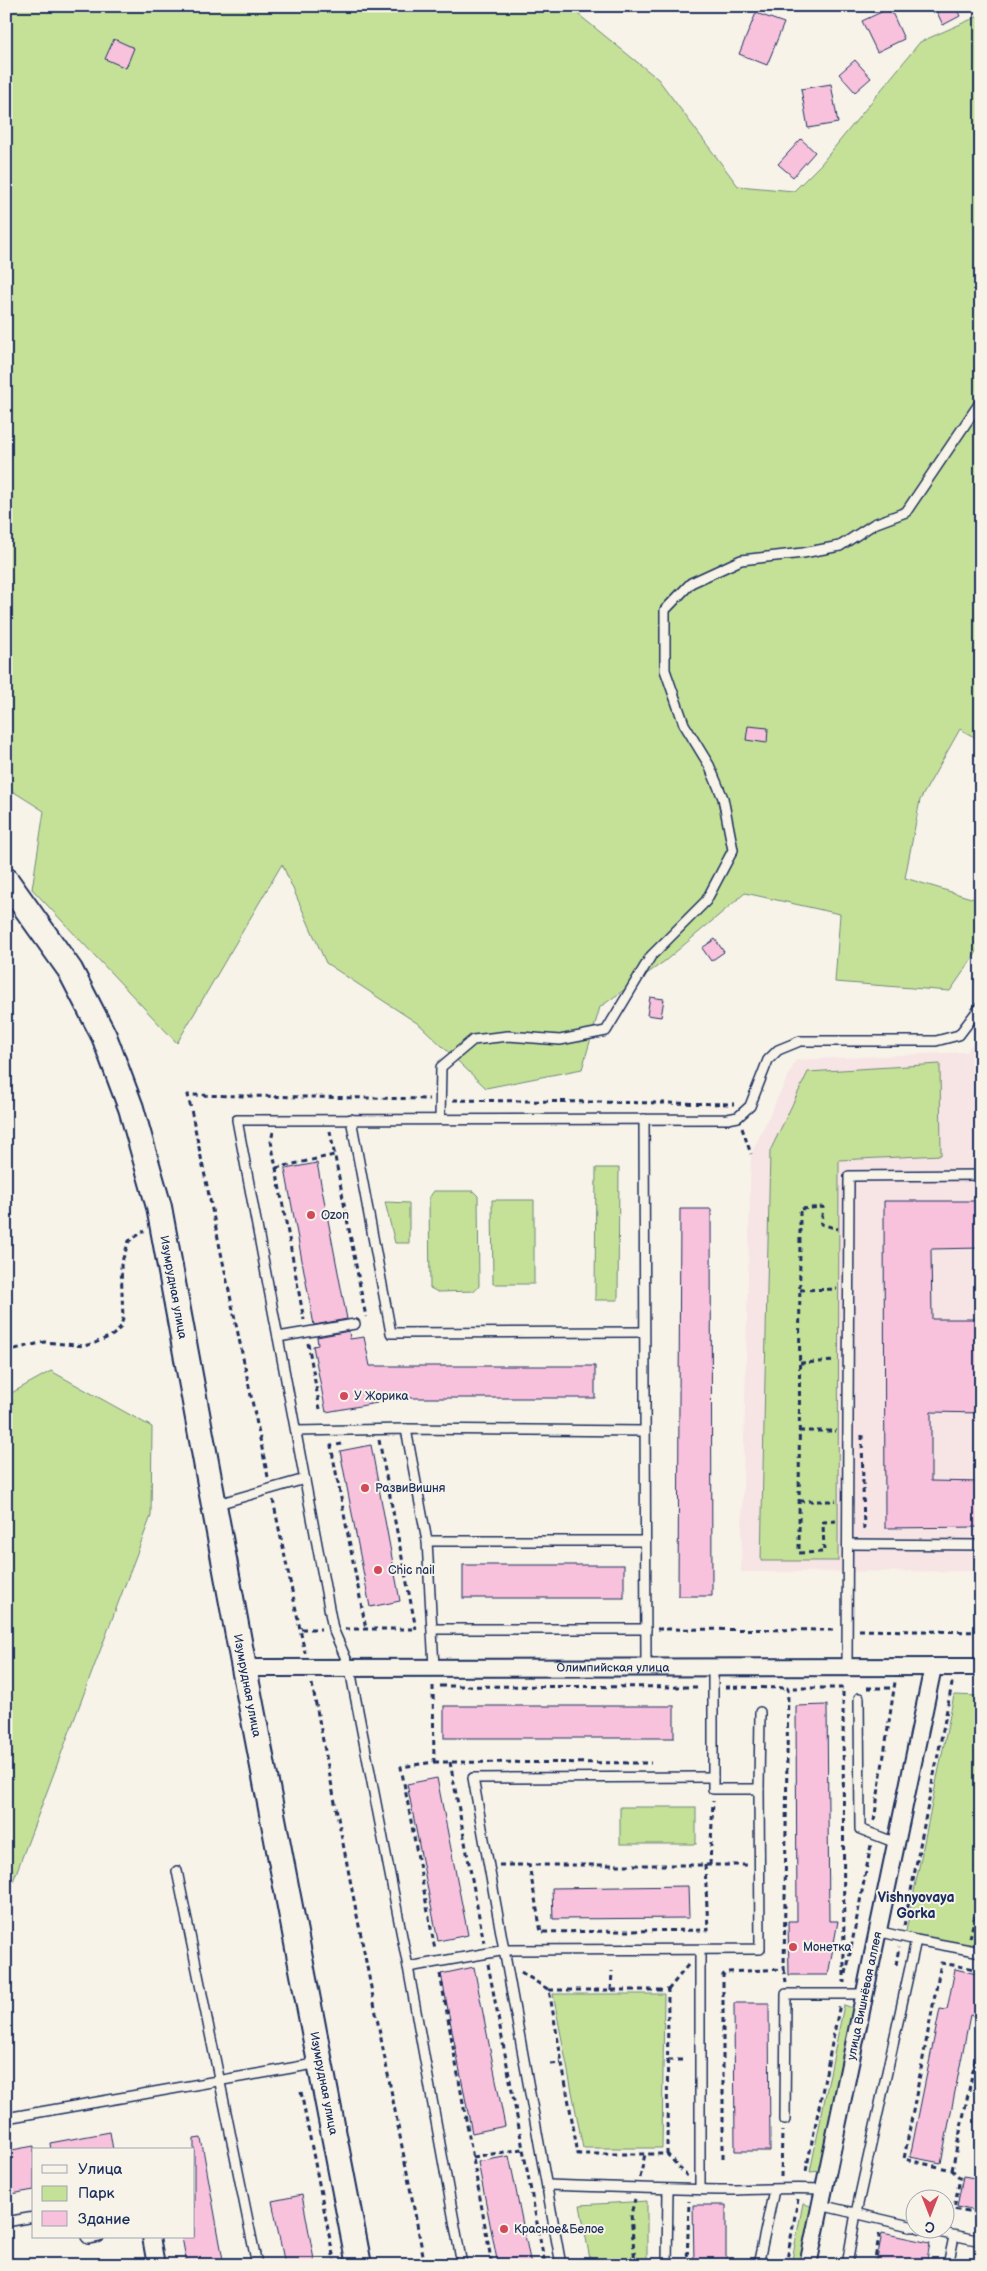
<svg xmlns="http://www.w3.org/2000/svg" width="987" height="2271" viewBox="0 0 987 2271" font-family="'Balsamiq Sans',sans-serif">
<style>
.built{fill:#f7e4e5}
.green{fill:#c5e198;stroke:#70887b}
.building{fill:#f8c2dd;stroke:#1b2f5e}
.lines{fill:none;stroke-linecap:round;stroke-linejoin:round}
.lane-casing{stroke:#1b2f5e;stroke-width:12}
.street-casing{stroke:#1b2f5e;stroke-width:20}
.secondary-casing{stroke:#1b2f5e;stroke-width:28}
.path{stroke:#1b2f5e;stroke-width:3;stroke-dasharray:5 4;stroke-linecap:butt}
.lane{stroke:#f7f3e8;stroke-width:9}
.street{stroke:#f7f3e8;stroke-width:16}
.secondary{stroke:#f7f3e8;stroke-width:24}
.poi-dot{fill:#d1495b;stroke:#f7f3e8;stroke-width:2}
.labels{text-anchor:middle;stroke-width:4;stroke-linejoin:round;paint-order:stroke}
.poi-label{font-size:12px;fill:#1b2f5e;stroke:#f7f3e8;text-anchor:start}
.street-label{font-size:12px;fill:#1b2f5e;stroke:#f7f3e8}
.neighbourhood-label{font-size:14px;font-weight:bold;fill:#1b2f5e;stroke:#f7f3e8}
</style>
<rect width="100%" height="100%" fill="#f7f3e8"/>
<filter id="ink" filterUnits="userSpaceOnUse"><feTurbulence type="fractalNoise" baseFrequency=".02" numOctaves="2"/><feDisplacementMap in="SourceGraphic" scale="10" xChannelSelector="R" yChannelSelector="G"/><feConvolveMatrix kernelMatrix="1 2 1 2 8 2 1 2 1" color-interpolation-filters="sRGB"/></filter>
<g filter="url(#ink)">
<polygon class="built" points="981,1029 981,1571 741,1572 751,1154 796,1060 967,1052"/>
<g class="green">
<polygon points="6,6 568,6 658,79 738,186 794,191 821,164 920,42 981,15 981,741 960,729 920,800 905,878 981,901 981,946 950,991 835,982 840,914 745,893 665,961 600,1007 582,1069 486,1088 420,1025 326,963 282,864 177,1043 32,889 44,811 6,787"/>
<polygon points="940,1064 941,1155 839,1160 838,1561 761,1561 770,1151 808,1072"/>
<polygon points="596,1168 619,1168 618,1300 595,1300"/>
<polygon points="434,1191 473,1191 478,1196 479,1286 475,1291 438,1292 430,1288 429,1198"/>
<polygon points="492,1200 534,1200 534,1284 493,1284"/>
<polygon points="385,1202 409,1203 409,1243 395,1243"/>
<polygon points="51,1371 152,1427 151,1516 6,1900 6,1396"/>
<polygon points="954,1695 981,1696 981,1909 973,1946 905,1936"/>
<rect x="620" y="1807" width="76" height="37"/>
<polygon points="553,1994 664,1994 662,2148 583,2148"/>
<polygon points="844,2005 856,2009 822,2171 810,2172"/>
<polygon points="647,2201 647,2265 591,2265 580,2205"/>
<polygon points="803,2203 812,2207 801,2265 791,2265"/>
</g>
<g class="building">
<polygon points="934,6 955,6 960,16 943,25"/>
<polygon points="890,8 904,39 877,52 862,21"/>
<polygon points="756,13 784,23 767,65 739,54"/>
<polygon points="114,39 134,48 126,68 105,59"/>
<polygon points="855,60 871,78 855,92 839,74"/>
<polygon points="831,84 838,123 808,128 801,89"/>
<polygon points="801,139 815,152 793,177 778,164"/>
<polygon points="748,726 768,728 767,743 746,740"/>
<polygon points="715,939 724,952 711,961 702,948"/>
<polygon points="650,997 664,999 661,1017 647,1015"/>
<polygon points="317,1163 347,1319 314,1325 285,1169"/>
<polygon points="884,1201 981,1201 981,1248 931,1249 932,1319 981,1319 981,1413 931,1412 931,1481 981,1482 981,1527 885,1528"/>
<polygon points="680,1209 711,1209 712,1596 678,1596"/>
<polygon points="349,1331 350,1339 364,1337 370,1366 595,1366 595,1398 376,1398 377,1403 326,1412 313,1346 318,1345 317,1337"/>
<polygon points="371,1445 400,1601 370,1607 340,1451"/>
<rect x="463" y="1565" width="161" height="33"/>
<polygon points="827,1705 829,1921 838,1921 828,1975 789,1975 788,1921 797,1921 796,1706"/>
<rect x="444" y="1706" width="230" height="32"/>
<polygon points="437,1778 468,1935 438,1941 407,1784"/>
<polygon points="688,1886 689,1918 553,1919 552,1888"/>
<polygon points="474,1967 505,2126 472,2133 441,1974"/>
<polygon points="955,1969 981,1975 981,2017 970,2015 941,2163 910,2157 940,2009 947,2010"/>
<polygon points="734,2003 769,2003 770,2151 735,2151"/>
<polygon points="110,2132 113,2150 51,2150 50,2143"/>
<polygon points="201,2138 224,2265 187,2265 182,2237 194,2237 194,2139"/>
<polygon points="34,2146 34,2190 6,2195 6,2151"/>
<polygon points="509,2156 514,2180 531,2265 498,2265 478,2162"/>
<polygon points="963,2176 981,2179 981,2212 957,2207"/>
<polygon points="302,2195 315,2265 285,2265 272,2201"/>
<polygon points="693,2205 726,2205 726,2265 694,2265"/>
<polygon points="882,2233 930,2243 926,2265 876,2265"/>
</g>
<g class="lines">
<g class="lane-casing">
<g id="lane">
<polyline points="351,1119 391,1333 644,1332"/>
<polyline points="440,1119 441,1067 473,1040 508,1036 560,1040 606,1031 651,956 706,901 733,850 723,798 709,765 684,724 665,670 665,610 691,583 741,560 803,553 840,546 874,524 906,512 981,401"/>
<polyline points="644,1119 646,1667"/>
<polyline points="278,1337 355,1324"/>
<polyline points="406,1429 427,1541 434,1667"/>
<polyline points="296,1431 406,1429 644,1431"/>
<polyline points="214,1505 305,1479"/>
<polyline points="427,1541 644,1541"/>
<polyline points="848,1544 981,1545"/>
<polyline points="432,1629 646,1629"/>
<polyline points="847,1667 849,1176 981,1175"/>
<polyline points="859,1698 860,1829 896,1843"/>
<polyline points="759,1789 760,1712"/>
<polyline points="177,1871 257,2265"/>
<polyline points="877,1931 916,1940"/>
<polyline points="700,1950 700,2189"/>
<polyline points="408,1967 506,1950 760,1949 759,1789 713,1789 713,1667"/>
<polyline points="6,2118 320,2063"/>
<polyline points="785,2120 786,1994 864,1994"/>
<path d="M 548,2185 C 605,2187 663,2189 720,2190 C 754,2190 789,2187 823,2189"/>
<polyline points="820,2205 914,2227"/>
<polyline points="6,2222 34,2217"/>
<polyline points="919,2228 981,2241"/>
<polyline points="86,2237 88,2239 99,2237"/>
<polyline points="462,2265 408,1967 353,1685 350,1668 333,1629 237,1120 728,1119 738,1117 750,1106 768,1060 778,1050 800,1041 936,1041 959,1035 981,1006"/>
<polyline points="561,2265 473,1778 713,1777"/>
<polyline points="667,2265 668,2189"/>
<polyline points="758,2265 774,2190"/>
<polyline points="847,2265 856,2213 916,1940 981,1952"/>
<polyline points="948,2265 954,2237"/>
</g>
</g>
<g class="street-casing">
<g id="street">
<path id="s1" d="M 244,1668 L 981,1667"/>
<polyline points="151,2237 156,2265"/>
<path id="s2" d="M 808,2265 L 933,1667"/>
</g>
</g>
<g class="secondary-casing">
<g id="secondary">
<path id="s3" d="M 6,880 L 70,970 L 104,1036 L 131,1108 L 159,1207 L 244,1668 L 359,2265"/>
</g>
</g>
<g class="path">
<polyline points="453,1100 734,1104"/>
<polyline points="742,1128 751,1154"/>
<polyline points="330,1131 366,1317"/>
<polyline points="273,1132 271,1141 304,1320"/>
<polyline points="276,1168 334,1155"/>
<polyline points="800,1290 837,1289"/>
<polyline points="308,1343 320,1409"/>
<polyline points="6,1351 45,1342 84,1346 95,1343 113,1335 120,1328 123,1319 121,1264 129,1241 144,1231"/>
<polyline points="800,1363 836,1361"/>
<polyline points="799,1431 836,1431"/>
<polyline points="862,1435 864,1534"/>
<polyline points="379,1440 416,1629"/>
<polyline points="342,1444 331,1446 366,1629"/>
<polyline points="268,1477 188,1095 429,1099"/>
<polyline points="273,1500 305,1653"/>
<polyline points="799,1501 836,1501"/>
<polyline points="836,1521 823,1522 824,1552 799,1553 800,1209 823,1207 821,1224 838,1229"/>
<polyline points="301,1629 321,1629"/>
<polyline points="345,1629 416,1629"/>
<polyline points="657,1629 835,1630"/>
<polyline points="859,1630 981,1632"/>
<polyline points="312,1684 425,2265"/>
<polyline points="433,1686 434,1762 401,1767 435,1950"/>
<polyline points="440,1686 701,1687"/>
<polyline points="725,1687 788,1688"/>
<polyline points="867,1688 894,1688"/>
<polyline points="434,1762 651,1763"/>
<polyline points="450,1762 484,1943"/>
<polyline points="874,1821 895,1682"/>
<polyline points="499,1865 529,1865"/>
<polyline points="705,1865 708,1930 541,1932 529,1865 749,1865"/>
<polyline points="710,1865 713,1801"/>
<polyline points="904,1926 952,1684 954,1684"/>
<polyline points="970,1938 981,1888"/>
<polyline points="488,1964 545,2265"/>
<polyline points="896,1965 899,1947"/>
<polyline points="784,1969 786,1982"/>
<polyline points="981,1970 941,1963 904,2159 952,2170 960,2178 954,2209 981,2215"/>
<polyline points="521,1972 549,1990 578,2154 667,2154 687,2176"/>
<polyline points="440,1974 492,2265"/>
<polyline points="846,1974 871,1845"/>
<polyline points="549,1990 668,1990 667,2154"/>
<polyline points="611,1990 612,1971"/>
<polyline points="668,1990 688,1965"/>
<polyline points="668,2060 684,2060"/>
<polyline points="551,2064 561,2063"/>
<polyline points="301,2092 335,2265"/>
<polyline points="473,2157 523,2149"/>
<polyline points="723,2158 723,1975 727,1972 784,1969 788,1688 843,1688 844,1983"/>
<polyline points="952,2170 981,2033"/>
<polyline points="806,2171 840,2004"/>
<polyline points="781,2177 782,2131"/>
<polyline points="640,2178 645,2154"/>
<polyline points="635,2265 631,2214 635,2199"/>
<polyline points="687,2265 689,2201"/>
<polyline points="786,2265 798,2199"/>
<polyline points="874,2265 880,2231"/>
</g>
<use href="#lane" class="lane"/>
<use href="#street" class="street"/>
<use href="#secondary" class="secondary"/>
</g>
</g>
<g class="poi-dot">
<circle cx="311" cy="1215" r="5"/>
<circle cx="344" cy="1396" r="5"/>
<circle cx="365" cy="1488" r="5"/>
<circle cx="378" cy="1570" r="5"/>
<circle cx="793" cy="1947" r="5"/>
<circle cx="504" cy="2229" r="5"/>
</g>
<g class="labels">
<g class="poi-label">
<text x="321" y="1219">Ozon</text>
<text x="354" y="1400">У Жорика</text>
<text x="375" y="1492">РазвиВишня</text>
<text x="388" y="1574">Chic nail</text>
<text x="803" y="1951">Монетка</text>
<text x="514" y="2233">Красное&amp;Белое</text>
</g>
<g class="street-label">
<text dy="4" stroke="none"><textPath href="#s3" startOffset="446">Изумрудная улица</textPath></text>
<text dy="4" stroke="none"><textPath href="#s1" startOffset="369">Олимпийская улица</textPath></text>
<text dy="4" stroke="none"><textPath href="#s3" startOffset="851">Изумрудная улица</textPath></text>
<text dy="4" stroke="none"><textPath href="#s2" startOffset="275">улица Вишнёвая аллея</textPath></text>
<text dy="4" stroke="none"><textPath href="#s3" startOffset="1256">Изумрудная улица</textPath></text>
</g>
<g class="neighbourhood-label">
<text x="916" y="1902">Vishnyovaya<tspan x="916" dy="16">Gorka</tspan></text>
</g>
</g>
<rect width="987" height="2271" fill="none" stroke="#f7f3e8" stroke-width="25"/>
<rect x="12" y="12" width="962" height="2246" fill="none" stroke="#1b2f5e" stroke-width="2" filter="url(#ink)"/>
<rect x="32" y="2148" width="162" height="90" fill="#f7f3e8" stroke="#9fa5b1"/>
<rect x="42" y="2165" width="25" height="8" fill="#f7f3e8" stroke="#9fa5b1"/>
<text x="78" y="2174" font-size="15" fill="#1b2f5e">Улица</text>
<rect x="42" y="2186" width="25" height="15" fill="#c5e198" stroke="#9fa5b1"/>
<text x="78" y="2198" font-size="15" fill="#1b2f5e">Парк</text>
<rect x="42" y="2211" width="25" height="15" fill="#f8c2dd" stroke="#9fa5b1"/>
<text x="78" y="2224" font-size="15" fill="#1b2f5e">Здание</text>
<g transform="translate(930 2214) rotate(180)"><circle r="24" fill="#f7f3e8" stroke="#9fa5b1"/>
<path d="M0-4L9 19L0 12L-9 19Z" fill="#d1495b"/>
<text y="-8" font-size="14" font-weight="bold" text-anchor="middle" fill="#1b2f5e">С</text>
</g>
</svg>
